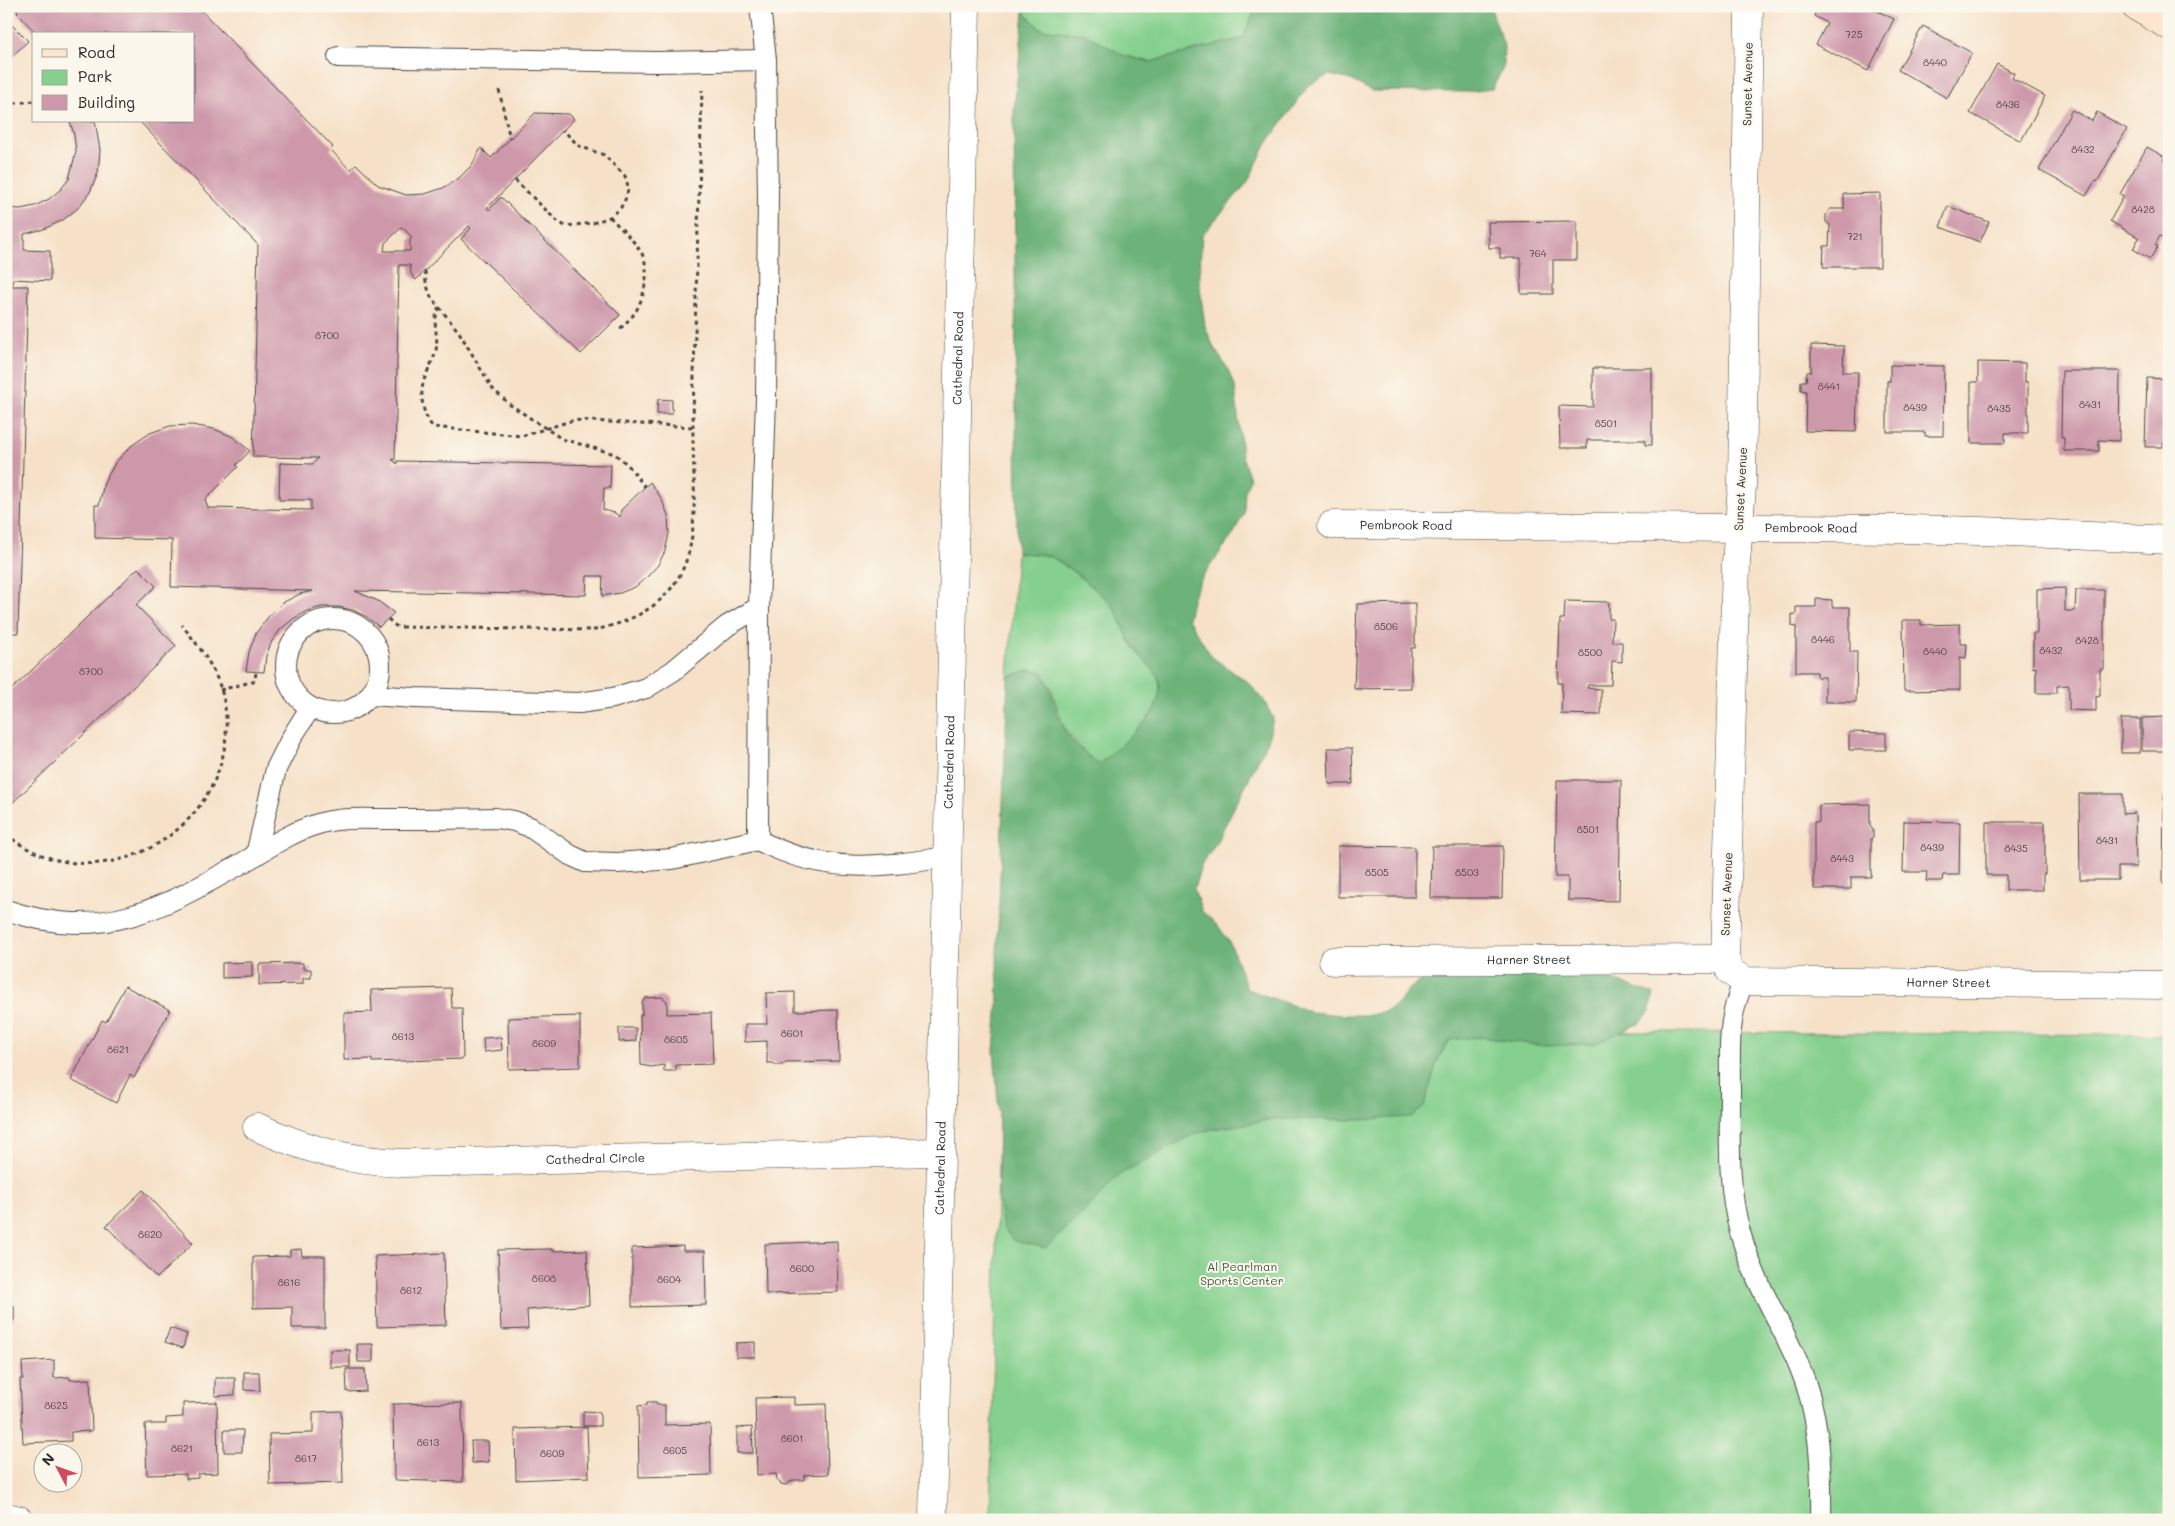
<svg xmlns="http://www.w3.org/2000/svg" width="2175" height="1526" viewBox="0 0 2175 1526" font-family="Mali,sans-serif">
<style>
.green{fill:#85d08e;stroke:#587e5c}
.forest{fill:#6cb279;stroke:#4c6e52}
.building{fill:#cd98aa;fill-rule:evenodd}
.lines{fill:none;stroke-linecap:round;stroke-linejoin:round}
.service-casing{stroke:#494643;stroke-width:22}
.minor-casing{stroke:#494643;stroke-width:29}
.secondary-casing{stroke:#494643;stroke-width:29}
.path{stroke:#494643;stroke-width:3;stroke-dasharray:4 4;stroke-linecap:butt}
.service{stroke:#fff;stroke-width:20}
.minor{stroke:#fff;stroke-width:28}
.secondary{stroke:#fde5d0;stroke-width:28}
.labels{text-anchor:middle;stroke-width:4;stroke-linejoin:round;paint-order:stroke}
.number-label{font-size:10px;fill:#54464b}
.street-label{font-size:12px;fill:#2b2b2b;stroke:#fbf7ec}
.park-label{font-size:12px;fill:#465d49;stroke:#fbf7ec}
</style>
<rect width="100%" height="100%" fill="#fbf7ec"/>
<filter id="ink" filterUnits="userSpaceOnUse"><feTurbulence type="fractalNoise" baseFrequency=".02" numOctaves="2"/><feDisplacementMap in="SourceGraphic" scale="10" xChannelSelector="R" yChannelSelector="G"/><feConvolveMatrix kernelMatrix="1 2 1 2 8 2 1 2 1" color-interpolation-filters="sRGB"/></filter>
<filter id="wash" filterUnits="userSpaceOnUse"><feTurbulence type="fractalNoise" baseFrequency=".0096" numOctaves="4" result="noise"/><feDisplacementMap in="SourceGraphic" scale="20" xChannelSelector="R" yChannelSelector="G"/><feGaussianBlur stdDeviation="1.12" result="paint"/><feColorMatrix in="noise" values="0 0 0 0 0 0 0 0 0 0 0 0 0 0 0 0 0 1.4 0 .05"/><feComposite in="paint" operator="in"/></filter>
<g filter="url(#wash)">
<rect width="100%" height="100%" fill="#f6e1c8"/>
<g class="green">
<polygon points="1024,6 1257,6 1243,38 1150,62 1125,56 1085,34 1040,29 1024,12"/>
<path d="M 1017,553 C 1027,554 1041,553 1051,557 C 1063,562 1102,594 1111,604 C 1121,617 1125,635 1134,648 C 1147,668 1166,671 1158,700 C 1152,722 1116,748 1099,765 L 1086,754 L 1065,730 L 1050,685 L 1027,670 L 1008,677 Z"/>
<polygon points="1001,1028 2169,1035 2169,1520 990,1520"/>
</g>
<path class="forest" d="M 1257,6 L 1490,6 L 1504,46 L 1503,68 L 1492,89 L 1468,92 L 1371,91 L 1351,80 L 1329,75 L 1309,85 L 1267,143 L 1247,183 L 1202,235 L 1199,280 L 1205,326 L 1214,348 L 1226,366 L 1235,386 L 1242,456 L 1250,479 L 1245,490 L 1244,513 L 1233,535 L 1204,574 L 1193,596 L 1188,619 L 1212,657 L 1249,683 L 1263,699 L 1273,718 L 1268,741 L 1214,847 L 1201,865 L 1194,889 L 1202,911 L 1219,927 L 1231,945 L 1247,989 L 1311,1012 L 1341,1015 L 1371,1015 L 1387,1011 L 1400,1002 L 1408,990 L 1420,981 L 1500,971 L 1610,979 L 1654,994 L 1650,1011 L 1640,1023 L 1595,1044 L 1544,1046 L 1479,1037 L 1450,1040 L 1438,1059 L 1424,1106 L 1412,1117 L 1361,1120 L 1275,1119 L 1209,1130 L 1192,1135 L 1117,1176 L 1094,1202 L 1046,1248 L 1014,1241 L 1003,1228 L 998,1196 L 999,1115 L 994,1050 L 998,1003 L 997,954 L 1008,677 L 1027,670 L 1042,671 C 1052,689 1055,710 1064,729 C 1071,743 1087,755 1099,764 C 1116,748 1152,722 1158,700 C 1166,671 1147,668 1134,648 C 1125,635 1121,617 1111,604 C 1102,594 1063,562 1051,557 C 1041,553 1027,554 1017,553 L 1014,111 L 1024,12 L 1040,29 L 1085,34 L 1125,56 L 1150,62 L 1243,38 Z"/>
<g id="blocks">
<g class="building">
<path d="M 13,6 L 197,6 L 333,147 L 330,149 L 350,170 L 356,164 L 378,185 L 406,195 L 425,194 L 443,188 L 459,178 L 472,165 L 481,148 L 491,158 L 535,113 L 569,114 L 574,119 L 487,208 L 489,210 L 501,197 L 620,315 L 581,354 L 461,239 L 471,228 L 469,226 L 416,280 L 411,274 L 410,265 L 399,265 L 395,460 L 392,459 L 397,464 L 397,461 L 611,465 L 610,488 L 604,488 L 603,510 L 615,513 L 620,517 L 621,510 L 650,482 L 661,498 L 668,515 L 669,533 L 665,551 L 658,565 L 647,577 L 635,587 L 620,593 L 602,596 L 603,576 L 587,576 L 586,595 L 355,591 L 378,601 L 394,613 L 379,627 L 367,617 L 353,610 L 338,607 L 322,607 L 307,611 L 293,619 L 281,629 L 272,641 L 266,656 L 264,672 L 246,671 L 249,652 L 256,633 L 268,617 L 282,603 L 300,594 L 313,591 L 171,587 L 172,540 L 95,538 L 95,505 L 99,505 L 104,483 L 115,463 L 131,446 L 150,433 L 170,426 L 192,425 L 214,429 L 233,437 L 250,451 L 236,465 L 238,467 L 205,500 L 208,508 L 311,510 L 311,500 L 279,500 L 280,463 L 313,464 L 318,458 L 253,457 L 258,245 L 139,121 L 194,121 L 194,34 L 37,34 L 17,13 L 18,12 ZM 402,227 L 412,237 L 410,240 L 410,251 L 384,251 L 385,243 Z"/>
<polygon points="1818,6 1867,6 1894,19 1868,71 1816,45 1827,23 1814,16"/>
<polygon points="6,19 28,41 6,62"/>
<polygon points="1923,26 1972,53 1947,98 1898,70"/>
<polygon points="1997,64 2014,73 2012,78 2045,96 2021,141 1970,113"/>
<polygon points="2072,110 2092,121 2097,112 2127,129 2097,182 2095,181 2086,196 2039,170"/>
<polygon points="70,121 95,121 100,150 98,173 90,192 78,208 63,220 44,229 24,234 24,250 50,251 50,281 13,279 12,286 28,286 18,633 6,633 6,208 20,209 35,206 49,199 60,190 69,179 76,151 74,135"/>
<polygon points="2147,147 2165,157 2163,160 2169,163 2169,241 2160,236 2155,245 2158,246 2150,259 2133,249 2139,238 2110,221 2124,196 2120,194"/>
<polygon points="1880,193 1880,267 1823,267 1824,246 1829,246 1830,225 1826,222 1826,215 1830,209 1844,209 1844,194"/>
<polygon points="1948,206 1989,222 1980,242 1940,227"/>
<polygon points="1577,221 1577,260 1553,260 1553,294 1521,294 1521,258 1500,258 1500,248 1489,248 1488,222"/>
<polygon points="1811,345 1844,346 1843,372 1858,372 1856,432 1805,431 1806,391 1801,390 1801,381 1806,381 1807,372 1811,372"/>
<polygon points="1978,362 2025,363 2025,382 2028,382 2028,433 2005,433 2005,443 1971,443 1971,382 1978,382"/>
<polygon points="1890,365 1944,366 1943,436 1925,436 1925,432 1887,432 1887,381 1890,381"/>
<polygon points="1593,368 1652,368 1652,445 1645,445 1645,440 1587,440 1587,448 1560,448 1559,406 1593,407"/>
<polygon points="2062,371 2120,371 2119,441 2099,440 2099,451 2064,451 2064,438 2061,437"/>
<polygon points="2147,378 2169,379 2169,443 2163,443 2163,447 2145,447"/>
<polygon points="658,399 672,400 672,414 657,414"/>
<polygon points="138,568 156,586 136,605 176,646 7,808 6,695"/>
<polygon points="2065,588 2065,611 2075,611 2076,590 2104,590 2104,669 2100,669 2100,696 2096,697 2096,711 2069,710 2069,685 2057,686 2057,693 2036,693 2036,667 2033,668 2033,633 2037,633 2037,589"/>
<polygon points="1816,599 1832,600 1832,607 1850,607 1850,652 1857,652 1856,702 1825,702 1825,677 1817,677 1817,672 1796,672 1796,627 1792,626 1792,614 1796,615 1796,607 1816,607"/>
<polygon points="1565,601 1609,602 1609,619 1613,619 1612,642 1622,642 1622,662 1612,661 1611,685 1588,685 1587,688 1601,689 1601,715 1561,714 1562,683 1558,683 1560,619 1564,619"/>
<polygon points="1415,603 1415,648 1411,648 1411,688 1354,689 1357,604"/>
<polygon points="1903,620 1921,620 1921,625 1960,624 1960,644 1967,644 1966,658 1960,657 1960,690 1904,691"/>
<polygon points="2165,717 2165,751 2142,751 2142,718"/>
<rect x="2121" y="719" width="19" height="34"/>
<polygon points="1849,732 1886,733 1886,750 1849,750"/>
<polygon points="1328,748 1352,748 1353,784 1329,784"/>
<polygon points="1557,780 1621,780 1619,901 1568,900 1568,877 1555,877"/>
<polygon points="2079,794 2123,794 2123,814 2135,813 2136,867 2118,867 2118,880 2080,880"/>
<polygon points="2164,794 2169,794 2169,884 2163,884"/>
<polygon points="1870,804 1870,825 1873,829 1873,837 1871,839 1871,877 1851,877 1851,889 1814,889 1814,822 1819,822 1819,805"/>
<polygon points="1904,821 1960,822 1959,875 1943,875 1942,881 1926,881 1927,872 1903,872"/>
<polygon points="1986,822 2045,822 2045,874 2043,874 2043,890 2006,890 2006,875 1986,875"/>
<polygon points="1338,846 1415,847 1415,897 1338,897"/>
<polygon points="1432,846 1503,846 1502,898 1431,898"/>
<polygon points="252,962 252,977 222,978 222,963"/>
<polygon points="303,963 303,969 311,969 311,978 303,978 303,984 259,985 259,964"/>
<polygon points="125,986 170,1010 134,1078 130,1075 116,1103 71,1080 102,1020 106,1022"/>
<polygon points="451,988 452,1008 462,1008 463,1059 372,1062 372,1059 344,1060 344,1013 372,1012 371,990"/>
<polygon points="795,992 795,1011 838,1010 839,1061 786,1062 782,1065 776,1065 773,1063 767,1063 767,1041 745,1042 745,1024 767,1024 766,993"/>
<polygon points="662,997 667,1001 667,1014 711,1013 713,1064 676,1065 676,1071 664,1071 664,1065 651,1067 641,1065 640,1015 642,1015 642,1002 645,998"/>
<polygon points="580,1016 580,1067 509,1069 508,1018"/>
<polygon points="619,1028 636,1028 636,1041 619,1042"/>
<polygon points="501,1037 502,1050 484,1052 483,1038"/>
<polygon points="143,1190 193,1243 157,1278 106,1226"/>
<polygon points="837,1241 838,1292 766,1294 765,1244"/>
<polygon points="683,1246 683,1251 705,1251 706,1305 632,1307 632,1248"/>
<polygon points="301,1249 302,1256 325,1256 325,1328 292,1328 292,1307 253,1308 253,1257 290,1256 290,1250"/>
<polygon points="552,1249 552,1251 587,1250 589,1305 527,1310 528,1329 501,1330 498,1250"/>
<polygon points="444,1253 446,1325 377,1327 375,1256"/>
<polygon points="6,1306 14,1306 14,1320 6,1319"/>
<polygon points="170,1328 187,1334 183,1348 165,1342"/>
<polygon points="755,1342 755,1357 736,1357 736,1343"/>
<polygon points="357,1344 373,1344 373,1362 358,1362"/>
<rect x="330" y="1350" width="20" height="17"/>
<polygon points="54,1360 54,1378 69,1377 70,1380 90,1379 92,1431 71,1432 71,1441 23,1443 20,1379 23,1379 22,1362"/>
<polygon points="346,1369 365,1369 366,1391 347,1392"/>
<polygon points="244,1372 259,1372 260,1391 244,1390"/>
<polygon points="215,1378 235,1378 235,1395 215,1396"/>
<polygon points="794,1397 794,1405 826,1404 828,1474 804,1475 804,1480 793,1480 786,1485 781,1484 777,1480 776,1474 757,1475 755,1398"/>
<polygon points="217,1402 218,1473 198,1474 198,1478 186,1479 186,1474 147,1475 145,1424 166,1424 166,1418 183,1417 183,1403"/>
<polygon points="647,1402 656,1402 657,1405 665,1405 665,1425 710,1424 711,1475 639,1477 638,1406 647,1405"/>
<polygon points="462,1403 463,1482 394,1480 393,1404"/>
<polygon points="341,1411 343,1483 270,1485 269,1434 313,1433 313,1412"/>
<polygon points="583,1411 600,1412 600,1426 583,1426"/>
<polygon points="587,1427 589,1477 516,1480 515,1429"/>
<polygon points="752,1427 753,1453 737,1453 737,1428"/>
<polygon points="224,1430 243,1430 242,1452 224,1452"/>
<polygon points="471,1441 488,1441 489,1462 472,1463"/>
</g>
</g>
</g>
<g filter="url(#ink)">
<use href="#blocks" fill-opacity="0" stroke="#494643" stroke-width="1"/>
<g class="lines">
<g class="service-casing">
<g id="service">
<path d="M 760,6 L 766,60 L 768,196 L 766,399 L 759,607 L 758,840 C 822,874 877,868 947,857"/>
<polyline points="338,57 657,62 766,60"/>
<circle cx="333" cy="666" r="47"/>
<polyline points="370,695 415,698 579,703 613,698 646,688 673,671 727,626 759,607"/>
<polyline points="256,855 276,769 292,737 310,708"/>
<path d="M 6,910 C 107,944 166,906 251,858 C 271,846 292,832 315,825 C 338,817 363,819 386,819 C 423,819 459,819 496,818 L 514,821 L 530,827 L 570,855 L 585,862 L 617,863 L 672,859 L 758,840"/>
<path d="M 1744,981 C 1727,1018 1730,1049 1730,1088 C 1730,1135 1727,1186 1740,1232 C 1754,1282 1778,1317 1798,1363 C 1820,1413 1822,1467 1821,1520"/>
</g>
</g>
<g class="minor-casing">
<g id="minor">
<path id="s1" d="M 1749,6 L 1742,486 L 1736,563 L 1725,959 L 1730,971 L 1744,981 L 2169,985"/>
<path id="s2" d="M 1332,525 L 1909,529 L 2012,532 L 2169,540"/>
<path id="s3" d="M 1333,961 L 1725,959"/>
<path id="s4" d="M 257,1127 C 309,1150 346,1161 403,1163 L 940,1152"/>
<polyline points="6,1517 19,1520"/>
<path id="s5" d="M 933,1520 L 966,6"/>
</g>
</g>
<g class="secondary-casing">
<polyline id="secondary" points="2135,6 2169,26"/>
</g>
<g class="path">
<polyline points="499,90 510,139"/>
<polyline points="6,104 34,101"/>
<polyline points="515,180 556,220 565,226 593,223 610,217 620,209 627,196 628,186 625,176 604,155 579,146 563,130"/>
<path d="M 610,217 C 620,228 633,239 641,252 C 651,269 645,295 636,311 C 632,318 625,323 620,329"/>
<polyline points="425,271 426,283 431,297 459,332 492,388 509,404 562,439 615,454 628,465 645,487"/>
<path d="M 439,307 C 431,326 439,333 436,350 C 434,361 426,372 423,383 C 420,398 423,416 433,427 L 522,436 L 574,420 L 693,427"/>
<path d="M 388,619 L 397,627 L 595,630 C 635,621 669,604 685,564 C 700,526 692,465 693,424 C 695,313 699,202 702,90"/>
<polyline points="220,690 255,681 256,672"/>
<path d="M 6,834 C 103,913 246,822 224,701 C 218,671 201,649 182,625"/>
</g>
<use href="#service" class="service"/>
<use href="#minor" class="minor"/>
<use href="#secondary" class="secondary"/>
</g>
</g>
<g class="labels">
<g class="number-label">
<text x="1854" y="38">725</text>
<text x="1935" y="66">8440</text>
<text x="2008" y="108">8436</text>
<text x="2083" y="153">8432</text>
<text x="2143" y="213">8428</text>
<text x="1855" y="240">721</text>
<text x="1538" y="257">764</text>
<text x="327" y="339">8700</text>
<text x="1829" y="390">8441</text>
<text x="2090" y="408">8431</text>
<text x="1915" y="411">8439</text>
<text x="1999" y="412">8435</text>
<text x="1606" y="427">8501</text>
<text x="1386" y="630">8506</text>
<text x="1823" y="643">8446</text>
<text x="2087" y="644">8428</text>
<text x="2051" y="654">8432</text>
<text x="1935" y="655">8440</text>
<text x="1590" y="656">8500</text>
<text x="91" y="675">8700</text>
<text x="1588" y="833">8501</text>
<text x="2107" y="844">8431</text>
<text x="1932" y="851">8439</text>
<text x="2016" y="852">8435</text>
<text x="1842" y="862">8443</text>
<text x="1377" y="876">8505</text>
<text x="1467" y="876">8503</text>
<text x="792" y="1037">8601</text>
<text x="403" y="1040">8613</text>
<text x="676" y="1043">8605</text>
<text x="544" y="1047">8609</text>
<text x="118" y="1053">8621</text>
<text x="150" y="1238">8620</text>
<text x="802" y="1272">8600</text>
<text x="544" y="1282">8608</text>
<text x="669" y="1283">8604</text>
<text x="289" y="1286">8616</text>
<text x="411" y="1294">8612</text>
<text x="56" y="1409">8625</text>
<text x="792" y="1442">8601</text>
<text x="428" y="1446">8613</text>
<text x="182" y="1452">8621</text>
<text x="675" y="1454">8605</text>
<text x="552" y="1457">8609</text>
<text x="306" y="1462">8617</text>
</g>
<g class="street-label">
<text transform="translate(1748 84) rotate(-89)" y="4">Sunset Avenue</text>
<text dy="4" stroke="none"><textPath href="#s5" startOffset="1162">Cathedral Road</textPath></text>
<text transform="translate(1741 489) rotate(-87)" y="4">Sunset Avenue</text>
<text dy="4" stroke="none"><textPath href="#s2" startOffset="74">Pembrook Road</textPath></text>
<text dy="4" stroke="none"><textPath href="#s2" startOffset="479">Pembrook Road</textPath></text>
<text dy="4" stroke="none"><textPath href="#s5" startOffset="758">Cathedral Road</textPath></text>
<text transform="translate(1727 894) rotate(-88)" y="4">Sunset Avenue</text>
<text dy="4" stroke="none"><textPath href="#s3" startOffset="196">Harner Street</textPath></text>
<text dy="4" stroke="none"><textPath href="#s1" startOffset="1188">Harner Street</textPath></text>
<text dy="4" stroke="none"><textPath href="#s4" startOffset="344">Cathedral Circle</textPath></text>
<text dy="4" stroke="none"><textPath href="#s5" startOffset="352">Cathedral Road</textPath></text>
</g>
<g class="park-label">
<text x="1242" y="1271">Al Pearlman<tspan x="1242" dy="14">Sports Center</tspan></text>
</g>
</g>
<rect width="2175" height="1526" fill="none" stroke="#fbf7ec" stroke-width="25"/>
<rect x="32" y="32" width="162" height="90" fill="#fbf7ec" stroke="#a8a59f"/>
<rect x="42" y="49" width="25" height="8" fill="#fde5d0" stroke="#a8a59f"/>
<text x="78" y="58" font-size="15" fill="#2b2b2b">Road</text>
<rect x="42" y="70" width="25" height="15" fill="#85d08e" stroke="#a8a59f"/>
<text x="78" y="82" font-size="15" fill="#2b2b2b">Park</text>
<rect x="42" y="95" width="25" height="15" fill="#cd98aa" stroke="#a8a59f"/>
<text x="78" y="108" font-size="15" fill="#2b2b2b">Building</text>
<g transform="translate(58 1468) rotate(311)"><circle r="24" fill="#fbf7ec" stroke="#a8a59f"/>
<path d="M0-4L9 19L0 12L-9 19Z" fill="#d1495b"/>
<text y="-8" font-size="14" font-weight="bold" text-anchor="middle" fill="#2b2b2b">N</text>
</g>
</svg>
